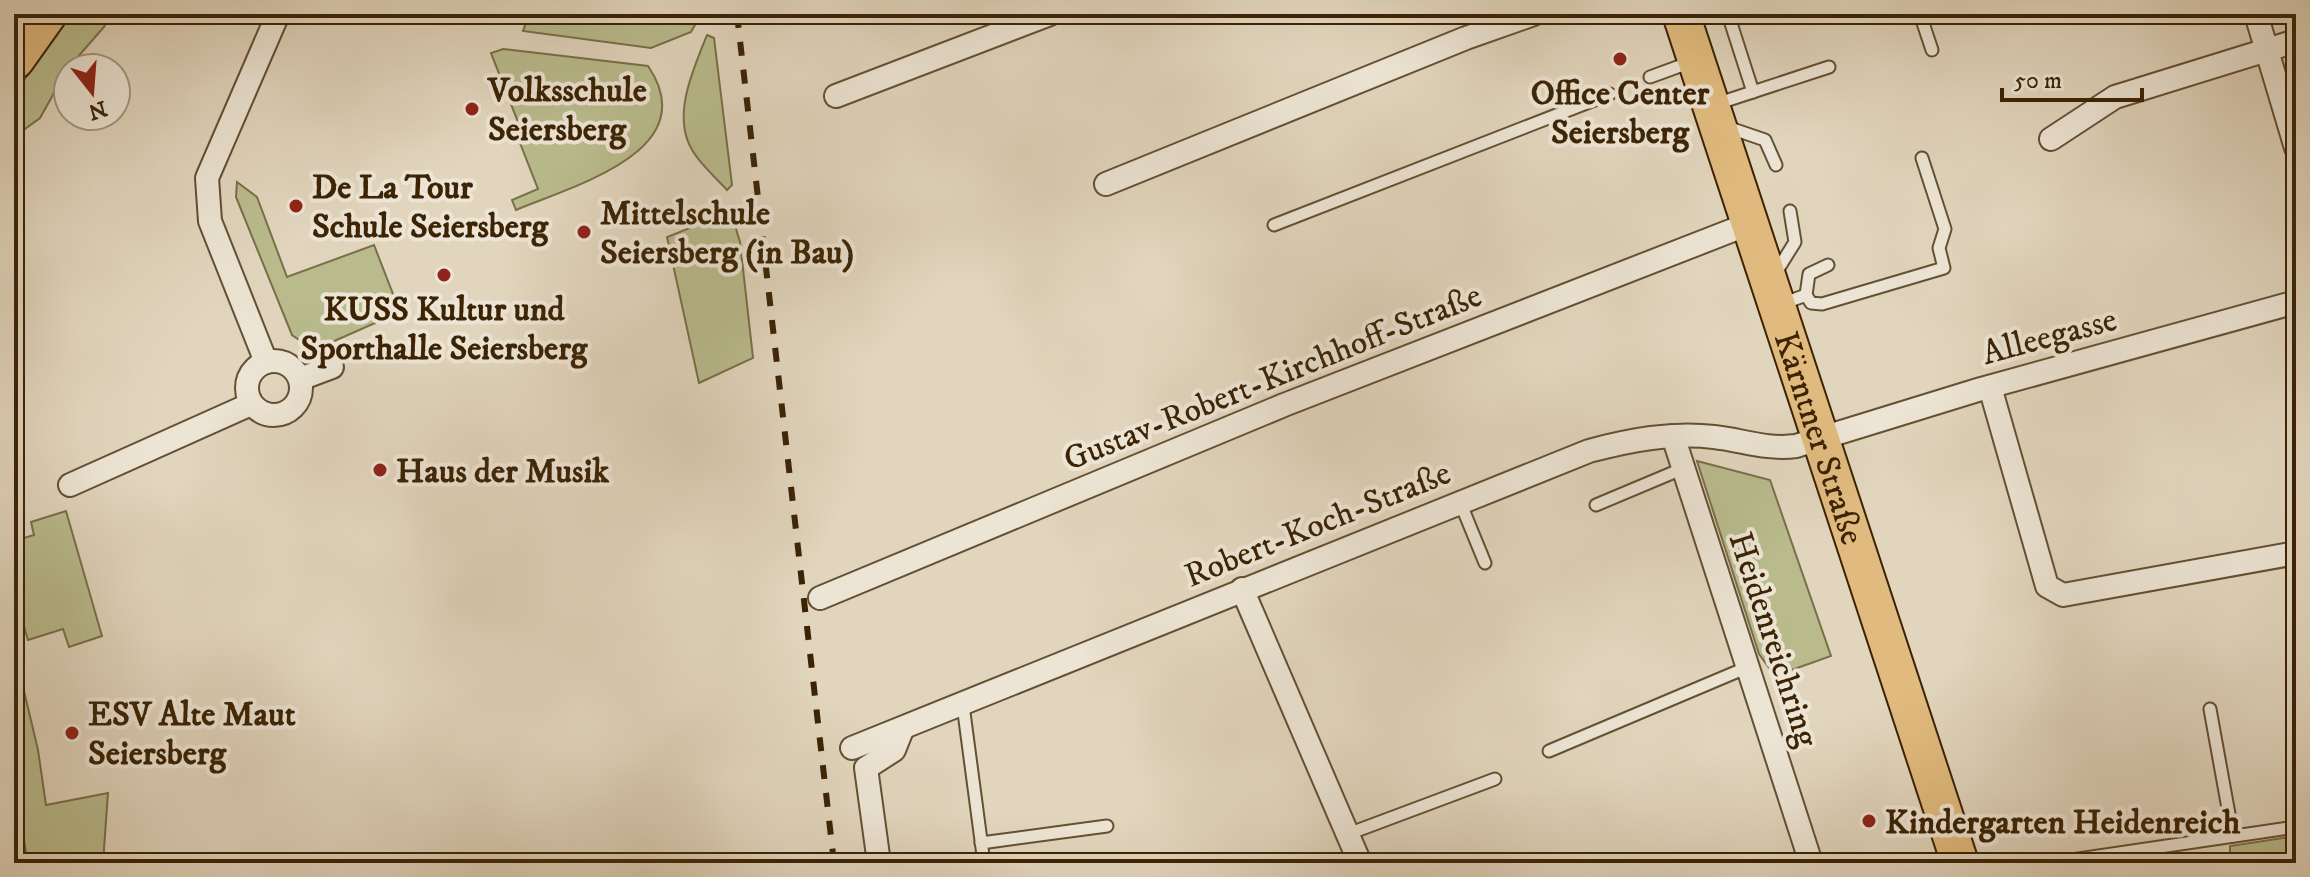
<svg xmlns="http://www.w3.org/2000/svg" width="2310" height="877" viewBox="0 0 2310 877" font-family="'IM FELL DW Pica',serif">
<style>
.green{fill:#b9bb8d;stroke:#7a6f48;stroke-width:2}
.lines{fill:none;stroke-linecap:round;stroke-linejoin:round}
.lane-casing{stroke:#645032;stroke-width:15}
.street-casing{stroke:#645032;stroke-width:26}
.primary-casing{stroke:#3b2304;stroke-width:40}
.highway-casing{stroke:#3b2304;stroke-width:44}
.lane{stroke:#ece4d4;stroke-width:11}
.street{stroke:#ece4d4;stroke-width:22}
.primary{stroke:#e0ba7e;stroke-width:36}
.highway{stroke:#e0ba7e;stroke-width:40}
.rail{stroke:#3b2304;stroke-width:6;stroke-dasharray:14 14;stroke-linecap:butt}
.poi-dot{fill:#8f2418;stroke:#ece4d4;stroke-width:3}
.labels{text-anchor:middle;stroke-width:8;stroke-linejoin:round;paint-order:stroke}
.poi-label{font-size:34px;font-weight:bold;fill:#3b2304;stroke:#ece4d4;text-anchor:start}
.street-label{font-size:34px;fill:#3b2304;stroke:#ece4d4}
</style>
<rect width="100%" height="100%" fill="#e1d5bd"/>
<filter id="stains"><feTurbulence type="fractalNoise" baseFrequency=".0025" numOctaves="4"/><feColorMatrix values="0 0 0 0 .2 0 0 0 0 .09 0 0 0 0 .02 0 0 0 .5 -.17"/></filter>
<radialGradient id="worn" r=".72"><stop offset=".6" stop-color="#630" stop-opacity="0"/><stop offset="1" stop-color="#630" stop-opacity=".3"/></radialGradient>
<g class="green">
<polygon points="72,14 110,14 104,27 68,68 40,118 14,137 14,94"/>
<polygon points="529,14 701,14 691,32 651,48 523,31"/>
<path d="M 707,35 L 714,38 L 732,185 L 727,190 C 714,176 698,162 690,146 C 673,112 694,68 707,35 Z"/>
<path d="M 503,49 L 648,66 C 706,151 572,186 516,210 L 512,200 L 538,189 L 520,143 L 525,140 L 491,53 Z"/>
<polygon points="237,182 257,197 287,277 374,245 400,312 314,350 292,335 236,197"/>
<polygon points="722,215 733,219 740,242 753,358 699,383 667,237"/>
<polygon points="1697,461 1770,480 1831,656 1775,676 1759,654"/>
<polygon points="66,511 102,636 69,647 63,629 28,640 14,592 14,541 34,535 31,522"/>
<polygon points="14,649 38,750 46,805 108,793 103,863 56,863 55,858 55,863 28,863 14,784"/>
<polygon points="2296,836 2296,863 2230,863 2230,846"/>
</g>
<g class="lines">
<g class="lane-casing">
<g id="lane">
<polyline points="1728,14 1753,92"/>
<polyline points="1920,14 1932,50"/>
<polyline points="1650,77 1691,62"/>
<polyline points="1716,104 1829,67"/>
<polyline points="1727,127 1765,140 1776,165"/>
<polyline points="1274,225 1610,94"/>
<polyline points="1775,274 1795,242 1790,211"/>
<polyline points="1806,295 1809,274 1828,265"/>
<polyline points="1782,304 1806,295 1811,303 1822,304 1944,268 1939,248 1945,229 1922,158"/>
<polyline points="1460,502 1485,563"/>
<polyline points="1596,505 1684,468"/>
<polyline points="963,705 984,863"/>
<polyline points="2210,709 2233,836"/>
<polyline points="1549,751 1748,667"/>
<polyline points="1348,834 1495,779"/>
<polyline points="981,843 1107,826"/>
<polyline points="2051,863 2296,827"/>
</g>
</g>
<g class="street-casing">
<g id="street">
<polyline points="2256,14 2296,148"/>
<polyline points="836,96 1050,14"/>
<polyline points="2051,139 2115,97 2296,41"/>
<polyline points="1106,184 1466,38 1534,14"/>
<circle cx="274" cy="388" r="27"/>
<polyline points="266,362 210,221 207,178 278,14"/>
<polyline points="300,379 332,367"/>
<polyline points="1990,387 2047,586 2063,595 2296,553"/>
<polyline points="1673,436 1811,863"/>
<polyline points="70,485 251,404"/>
<polyline points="1242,589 1360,863"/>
<polyline points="820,598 1284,405 1751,223"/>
<path d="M 852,748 L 1589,451 C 1630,440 1672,432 1714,437 C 1742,440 1767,450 1796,446 L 1981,389 L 2296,302"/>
<polyline points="879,863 866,768 894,750 902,730"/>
</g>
</g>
<g class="primary-casing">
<g id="primary">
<path id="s1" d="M 1681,14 L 1960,863"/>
</g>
</g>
<g class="highway-casing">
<polyline id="highway" points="14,59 46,14"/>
</g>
<use href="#lane" class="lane"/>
<use href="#street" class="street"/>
<use href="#primary" class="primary"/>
<use href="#highway" class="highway"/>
<polyline class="rail" points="737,14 834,863"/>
</g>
<g class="poi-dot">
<circle cx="1620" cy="59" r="8"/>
<circle cx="472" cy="109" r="8"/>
<circle cx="296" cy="206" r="8"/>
<circle cx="584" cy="232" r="8"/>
<circle cx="444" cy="275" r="8"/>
<circle cx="380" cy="470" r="8"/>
<circle cx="72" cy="733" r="8"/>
<circle cx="1869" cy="821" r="8"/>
</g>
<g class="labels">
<g class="poi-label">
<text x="488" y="101">Volksschule<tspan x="488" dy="39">Seiersberg</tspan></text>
<text x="1620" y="104" text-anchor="middle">Office Center<tspan x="1620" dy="39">Seiersberg</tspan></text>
<text x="312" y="198">De La Tour<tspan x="312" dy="39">Schule Seiersberg</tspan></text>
<text x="600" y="224">Mittelschule<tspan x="600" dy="39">Seiersberg (in Bau)</tspan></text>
<text x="444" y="320" text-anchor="middle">KUSS Kultur und<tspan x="444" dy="39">Sporthalle Seiersberg</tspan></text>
<text x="396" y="482">Haus der Musik</text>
<text x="88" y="725">ESV Alte Maut<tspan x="88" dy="39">Seiersberg</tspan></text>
<text x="1885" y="833">Kindergarten Heidenreich</text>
</g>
<g class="street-label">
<text transform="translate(2049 335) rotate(-15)" y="12">Alleegasse</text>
<text transform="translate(1272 376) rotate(-22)" y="12">Gustav-Robert-Kirchhoff-Straße</text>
<text dy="12" stroke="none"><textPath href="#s1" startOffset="446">Kärntner Straße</textPath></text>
<text transform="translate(1317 523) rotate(-22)" y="12">Robert-Koch-Straße</text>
<text transform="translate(1775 639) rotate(72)" y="12">Heidenreichring</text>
</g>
</g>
<rect width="2310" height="877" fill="none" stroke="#e1d5bd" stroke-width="48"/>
<rect x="16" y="16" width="2278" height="845" fill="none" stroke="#3b2304" stroke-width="4"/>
<rect x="24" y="24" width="2262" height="829" fill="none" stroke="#3b2304" stroke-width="2"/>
<g transform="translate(92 92) rotate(163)"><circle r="38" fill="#ece4d4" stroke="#a59781" stroke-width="2"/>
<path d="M0-6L14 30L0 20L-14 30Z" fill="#8f2418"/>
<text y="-12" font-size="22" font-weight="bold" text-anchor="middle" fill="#3b2304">N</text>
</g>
<path d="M2002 88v12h140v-12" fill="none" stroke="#3b2304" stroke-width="4"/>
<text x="2014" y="88" font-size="24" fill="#3b2304" stroke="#ece4d4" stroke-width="6" paint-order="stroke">50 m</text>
<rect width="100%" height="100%" filter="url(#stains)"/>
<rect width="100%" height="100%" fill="url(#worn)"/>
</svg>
